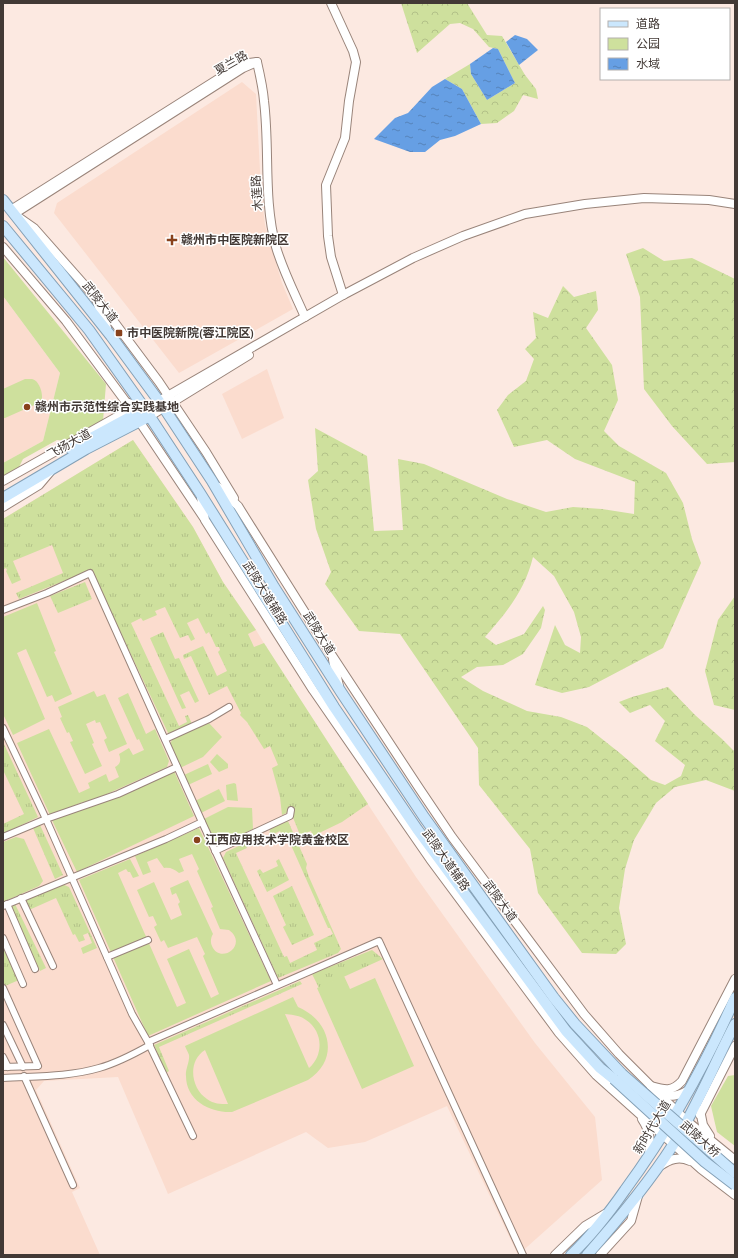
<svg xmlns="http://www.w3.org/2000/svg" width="738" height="1258" viewBox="0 0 738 1258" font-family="'Alegreya Sans','Noto Sans SC',sans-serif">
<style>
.built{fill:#fbdcce}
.grass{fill:url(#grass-tufts)}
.forest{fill:url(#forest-crowns)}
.green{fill:#cee09d;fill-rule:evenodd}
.water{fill:url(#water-ripples)}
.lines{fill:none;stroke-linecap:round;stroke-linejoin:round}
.minor-casing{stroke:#99847a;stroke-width:8}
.tertiary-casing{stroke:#99847a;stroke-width:10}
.primary-casing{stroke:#84a0b6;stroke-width:12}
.minor{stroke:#fff;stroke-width:6}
.tertiary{stroke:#fff;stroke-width:8}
.primary{stroke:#cbe7fd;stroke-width:10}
.primary-bridge-casing{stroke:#84a0b6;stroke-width:12;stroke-linecap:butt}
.primary-bridge{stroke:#cbe7fd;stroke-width:10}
.poi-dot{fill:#88421c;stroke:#fff;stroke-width:1.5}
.labels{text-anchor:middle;stroke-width:3;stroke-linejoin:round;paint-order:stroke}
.street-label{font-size:12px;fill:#423935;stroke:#fff}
.poi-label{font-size:12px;font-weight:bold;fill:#423935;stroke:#fff;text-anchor:start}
</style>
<defs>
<pattern id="grass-tufts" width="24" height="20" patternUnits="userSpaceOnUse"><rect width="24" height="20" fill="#cee09d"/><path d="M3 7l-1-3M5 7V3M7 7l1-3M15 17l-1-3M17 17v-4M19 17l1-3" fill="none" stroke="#b2c188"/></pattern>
<pattern id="forest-crowns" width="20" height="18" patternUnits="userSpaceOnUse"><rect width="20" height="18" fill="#cee09d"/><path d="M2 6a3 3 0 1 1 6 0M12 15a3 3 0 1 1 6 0" fill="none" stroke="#b2c188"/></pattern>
<pattern id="water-ripples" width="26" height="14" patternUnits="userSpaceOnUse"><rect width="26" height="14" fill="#669fe4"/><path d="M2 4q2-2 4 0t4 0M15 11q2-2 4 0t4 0" fill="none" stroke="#5683ba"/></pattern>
</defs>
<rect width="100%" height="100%" fill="#fce9e1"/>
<g class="built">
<polygon points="242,82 256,94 261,190 265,225 282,283 293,309 179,373 54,213 57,203"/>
<polygon points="3,296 60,373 43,441 3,463"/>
<polygon points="267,369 284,418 242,439 222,394"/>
<polygon points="133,440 193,527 223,582 256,630 289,685 416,877 535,1043 595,1117 602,1180 518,1255 447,1106 365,1142 328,1148 306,1132 168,1194 118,1077 44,1081 36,1090 80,1188 72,1192 100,1255 3,1255 3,519"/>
</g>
<g class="grass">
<polygon points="133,440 193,527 223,582 256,630 248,634 254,647 264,643 368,804 342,822 313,836 311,831 300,835 292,815 289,812 282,815 280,797 272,768 278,765 270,746 264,749 247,722 240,715 241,713 227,686 209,695 191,656 184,659 183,655 203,646 217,676 227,671 218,652 220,650 219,647 216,647 209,632 206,634 198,618 187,623 195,639 191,641 188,635 180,638 165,607 155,611 157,615 143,621 141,618 131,623 179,726 187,722 185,716 188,715 192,724 169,735 91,570 19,599 16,593 63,573 52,545 13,561 21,580 12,584 6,571 7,570 6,568 4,569 3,566 3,519"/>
<polygon points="85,582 92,599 58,613 50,596"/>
<polygon points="163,632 175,659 179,658 199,701 195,703 189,691 180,695 186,708 182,709 150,638"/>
<polygon points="3,742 38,817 3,834 3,824 24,814 3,770"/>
<polygon points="288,821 307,864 306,868 309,877 341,949 338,953 278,978 223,858 226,852 245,843 247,848 236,853 284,957 287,956 290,963 317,950 314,943 333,934 330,928 328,928 286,834 282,836 280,831 269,836 270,829"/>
<polygon points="40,825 63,875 55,879 33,828"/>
<polygon points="279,859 289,880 267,892 257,871 260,869 263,873 278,866 276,861"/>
<polygon points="62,884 69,887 97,948 83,954 81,948 92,943 88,933 83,935 85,940 79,942 75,934 73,935 56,898 29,910 25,899"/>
<polygon points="292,886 314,935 292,945 283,927 286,925 273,896"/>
<polygon points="15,904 46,968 40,971 9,907"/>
<polygon points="3,943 19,980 5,986 3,980"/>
<polygon points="372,950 383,959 319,988 312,974"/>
<polygon points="300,981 302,984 159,1047 169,1071 166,1073 154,1045"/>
</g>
<g class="forest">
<polygon points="401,3 467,3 487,35 502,36 525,75 536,89 538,99 523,95 514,111 497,123 481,124 462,89 445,79 470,64 471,74 487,100 515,83 498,49 489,47 473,29 460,23 450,24 417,53"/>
<polygon points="643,248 664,261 692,258 735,279 735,462 707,464 672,426 644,389 640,297 626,254"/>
<path d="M 563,286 L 574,297 L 596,291 L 598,310 L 586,328 L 612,365 L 618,400 L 604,431 L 619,446 L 666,473 L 683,503 L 692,539 L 701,563 L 663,648 L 589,687 L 562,693 L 535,685 L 555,625 L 565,645 L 580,653 L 581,637 L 574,612 L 554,576 L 533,557 C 525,590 507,612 485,637 L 496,645 L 524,634 L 543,606 L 545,610 L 541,628 L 523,654 L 503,665 L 477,667 L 461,677 L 483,691 L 527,711 L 561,717 L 587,727 L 621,754 L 651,780 L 665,785 L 681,776 L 685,765 L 655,741 L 665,721 L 650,705 L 630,713 L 619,702 L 632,697 L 668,687 L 695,715 L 722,739 L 735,752 L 735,791 L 706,780 L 675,787 L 656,803 L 634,840 L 625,869 L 619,908 L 626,944 L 616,954 L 582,953 L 538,893 L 530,849 L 479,785 L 478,748 L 400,634 L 359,631 L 325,584 L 331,572 L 316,529 L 308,480 L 318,471 L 315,428 L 367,456 L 374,531 L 403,530 L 398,459 L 424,464 L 507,499 L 546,512 L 573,507 L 602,509 L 634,514 L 635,482 L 575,459 L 547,440 L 514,447 L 497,410 L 508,395 L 526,381 L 534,359 L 525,349 L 536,338 L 533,312 L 548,318 Z"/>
<polygon points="735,596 735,710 714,705 705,671 718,620"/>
</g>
<g class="green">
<polygon points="3,257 106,384 103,421 67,441 57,440 23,459 19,467 3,476 3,463 43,441 60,373 3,296"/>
<path d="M 25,379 C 27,379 31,379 32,379 C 40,381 44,396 41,402 L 5,418 L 3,418 L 3,389 Z"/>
<polygon points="37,603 56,651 54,652 72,694 55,702 52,695 47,697 26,649 17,653 45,719 13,735 3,714 3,617"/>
<polygon points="94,691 97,697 105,694 127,744 109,752 104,740 107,738 100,722 96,723 95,720 86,724 94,743 92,744 102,766 85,774 70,742 73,741 69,732 67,733 60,718 62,717 58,707"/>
<path d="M 128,693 L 146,734 L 155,729 L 169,761 L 167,767 L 89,802 L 83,802 L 50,815 L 17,743 L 49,729 L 79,793 L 90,788 L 88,783 L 106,774 L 109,782 L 119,777 L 115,767 C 121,764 121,759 119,754 L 129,748 L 133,755 L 144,750 L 139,739 L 137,740 L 118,698 Z"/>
<polygon points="208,722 222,737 203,757 180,768 170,744 173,738"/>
<polygon points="217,754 228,764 228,768 219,772 210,762"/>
<polygon points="208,764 212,774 188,785 184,775"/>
<polygon points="174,771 194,816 77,872 52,820 119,796"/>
<polygon points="234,783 236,784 238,801 227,800 226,785"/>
<polygon points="219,789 225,801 201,813 195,801"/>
<polygon points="228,807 252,808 253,829 217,846 204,819"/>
<path d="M 199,828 L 271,981 L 148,1036 L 79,880 L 130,859 L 139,876 L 133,878 L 130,872 L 128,872 L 126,869 L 118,873 L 177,1007 L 186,1003 L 167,959 L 189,949 L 211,998 L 219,994 L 203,956 L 205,954 L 197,937 L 168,948 L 164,940 L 161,942 L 154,927 L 157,925 L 153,916 L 149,917 L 137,890 L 154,882 L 171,920 L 182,915 L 178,904 L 180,902 L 176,893 L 172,895 L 170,888 L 188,880 L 213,934 C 211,937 210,942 212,946 C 220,965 249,945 229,930 L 220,929 L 211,908 L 213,907 L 197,871 L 199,869 L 192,854 L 179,859 L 184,871 L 179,873 C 174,869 170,867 164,868 L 157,858 L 147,862 L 151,872 L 143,875 L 135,856 Z"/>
<polygon points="16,837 24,839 43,881 39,886 3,902 3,842"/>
<polygon points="344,976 350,989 375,978 414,1066 362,1089 317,988"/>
<path d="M 293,997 L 298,1007 C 331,1021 340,1059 308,1080 L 232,1112 C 211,1113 186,1101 186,1076 C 185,1070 190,1061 189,1055 C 188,1052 186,1049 185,1046 ZM 285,1014 C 292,1015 300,1015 306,1020 C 323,1031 324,1055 309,1068 ZM 205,1050 L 228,1104 C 220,1104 214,1104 207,1099 C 191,1089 187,1061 205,1050 Z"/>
<polygon points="735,1075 735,1146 717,1132 711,1106 728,1076"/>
</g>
<g class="water">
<polygon points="515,35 527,39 538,50 519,65 506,42"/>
<polygon points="493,48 498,49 515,83 487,100 471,74 470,64"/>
<polygon points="445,79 462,89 481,124 455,136 440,140 425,152 410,152 374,139 395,118 408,113 432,87"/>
</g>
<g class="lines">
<g class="minor-casing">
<g id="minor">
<polyline points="3,610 47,593 90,573 202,822 277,985"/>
<polyline points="3,728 46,819 132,1014 148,1042 193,1136"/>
<polyline points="165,739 209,719 229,707"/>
<polyline points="3,837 46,819 118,794 177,767"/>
<polyline points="215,851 290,816 291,810"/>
<polyline points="21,898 53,966"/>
<polyline points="7,904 35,969"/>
<polyline points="3,906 166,839 202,822"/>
<polyline points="3,938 23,984"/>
<polyline points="107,957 148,940"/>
<polyline points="3,988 38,1066 3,1067"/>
<polyline points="3,1025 23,1067"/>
<polyline points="148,1042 379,941 523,1255"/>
<polyline points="3,1057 8,1067"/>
<polyline points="24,1076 73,1185"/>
<path d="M 3,1078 C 35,1076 68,1077 99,1068 C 117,1063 134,1054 150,1045"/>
</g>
</g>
<g class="tertiary-casing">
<g id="tertiary">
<polyline points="331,3 353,51 356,62 349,101 345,138 326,185 328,236 331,257 343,295"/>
<path d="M 257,62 C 260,75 263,88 264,101 C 270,150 263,199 276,247 C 283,271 295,294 305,317"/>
<polyline points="11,210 242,64 257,62 243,68 14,214 34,228 95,297 107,328"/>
<polyline points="3,247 66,321 126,402 145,409"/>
<polyline points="100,303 159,382 206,452 234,498"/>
<polyline points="150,416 249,355"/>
<polyline points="137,418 204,518"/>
<polyline points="3,481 120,415 145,409 343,295 413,258 463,236 525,214 585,204 644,198 709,200 735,204"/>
<polyline points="218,487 238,506 331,654 419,788 452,837 584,1014 619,1054 656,1091 687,1121 735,1160"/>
<polyline points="201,497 205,520 313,690 430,859 559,1033 596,1075 701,1169 735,1195"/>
<polyline points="3,507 39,485 50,472"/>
<polyline points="333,660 339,686"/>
<path d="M 651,1086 C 665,1090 672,1092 682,1081 L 735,979"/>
<path d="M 659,1093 C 670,1098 679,1096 690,1089"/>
<polyline points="700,1110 703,1125 710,1136"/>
<polyline points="700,1115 735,1046"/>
<path d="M 642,1119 C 650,1131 651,1141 649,1154"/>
<path d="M 660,1166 C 670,1159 679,1156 690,1161"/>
<polyline points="555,1255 585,1226 605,1214"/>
<polyline points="600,1255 631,1221 638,1196"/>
</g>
</g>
<g class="primary-casing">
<g id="primary">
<polyline points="3,200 111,336 164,408 212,481 274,587 341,692 424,817 554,998 575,1024 622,1074"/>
<polyline points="3,226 89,330 145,409 200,493 334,707 417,829 566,1031 600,1068 614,1079"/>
<polyline points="71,449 145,409"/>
<polyline points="3,498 86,449 150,416"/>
<path d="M 571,1255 C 591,1236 609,1213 625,1190 C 669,1130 705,1066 735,998"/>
<path d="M 587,1255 C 618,1220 648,1184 673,1145 C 697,1107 714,1064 735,1024"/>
</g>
</g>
<use href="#minor" class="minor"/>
<use href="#tertiary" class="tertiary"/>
<use href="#primary" class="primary"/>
<g class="primary-bridge-casing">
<g id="primary-bridge">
<polyline points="622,1074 735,1173"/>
<polyline points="614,1079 705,1162 735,1185"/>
</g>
</g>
<use href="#primary-bridge" class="primary-bridge"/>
</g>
<g class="poi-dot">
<path d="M170 234h4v4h4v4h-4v4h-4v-4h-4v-4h4z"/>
<rect x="115" y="329" width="8" height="8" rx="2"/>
<circle cx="27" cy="407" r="4"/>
<circle cx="197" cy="840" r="4"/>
</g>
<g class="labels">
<g class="street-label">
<text transform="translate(231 63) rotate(-30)" y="4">夏兰路</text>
<text transform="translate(257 193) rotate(-94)" y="4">木莲路</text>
<text transform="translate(100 302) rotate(52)" y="4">武陵大道</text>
<text transform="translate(69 444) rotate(-29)" y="4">飞扬大道</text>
<text transform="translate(265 593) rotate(58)" y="4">武陵大道辅路</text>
<text transform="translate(319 633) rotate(58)" y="4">武陵大道</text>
<text transform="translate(446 860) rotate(55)" y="4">武陵大道辅路</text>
<text transform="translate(500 901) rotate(54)" y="4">武陵大道</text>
<text transform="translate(652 1127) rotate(-59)" y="4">新时代大道</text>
<text transform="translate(700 1139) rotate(42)" y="4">武陵大桥</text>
</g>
<g class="poi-label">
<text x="181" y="244">赣州市中医院新院区</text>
<text x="127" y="337">市中医院新院(蓉江院区)</text>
<text x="35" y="411">赣州市示范性综合实践基地</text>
<text x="205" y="844">江西应用技术学院黄金校区</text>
</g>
</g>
<rect width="738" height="1258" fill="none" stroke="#423935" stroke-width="8"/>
<rect x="600" y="8" width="130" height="72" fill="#ffffff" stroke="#b3b0ae"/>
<rect x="608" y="21" width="20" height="6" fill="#cbe7fd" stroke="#b3b0ae"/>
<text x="636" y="28" font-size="12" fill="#423935">道路</text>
<rect x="608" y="38" width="20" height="12" fill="#cee09d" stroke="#b3b0ae"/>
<text x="636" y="48" font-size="12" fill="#423935">公园</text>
<rect x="608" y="58" width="20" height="12" fill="url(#water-ripples)" stroke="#b3b0ae"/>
<text x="636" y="68" font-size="12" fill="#423935">水域</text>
</svg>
